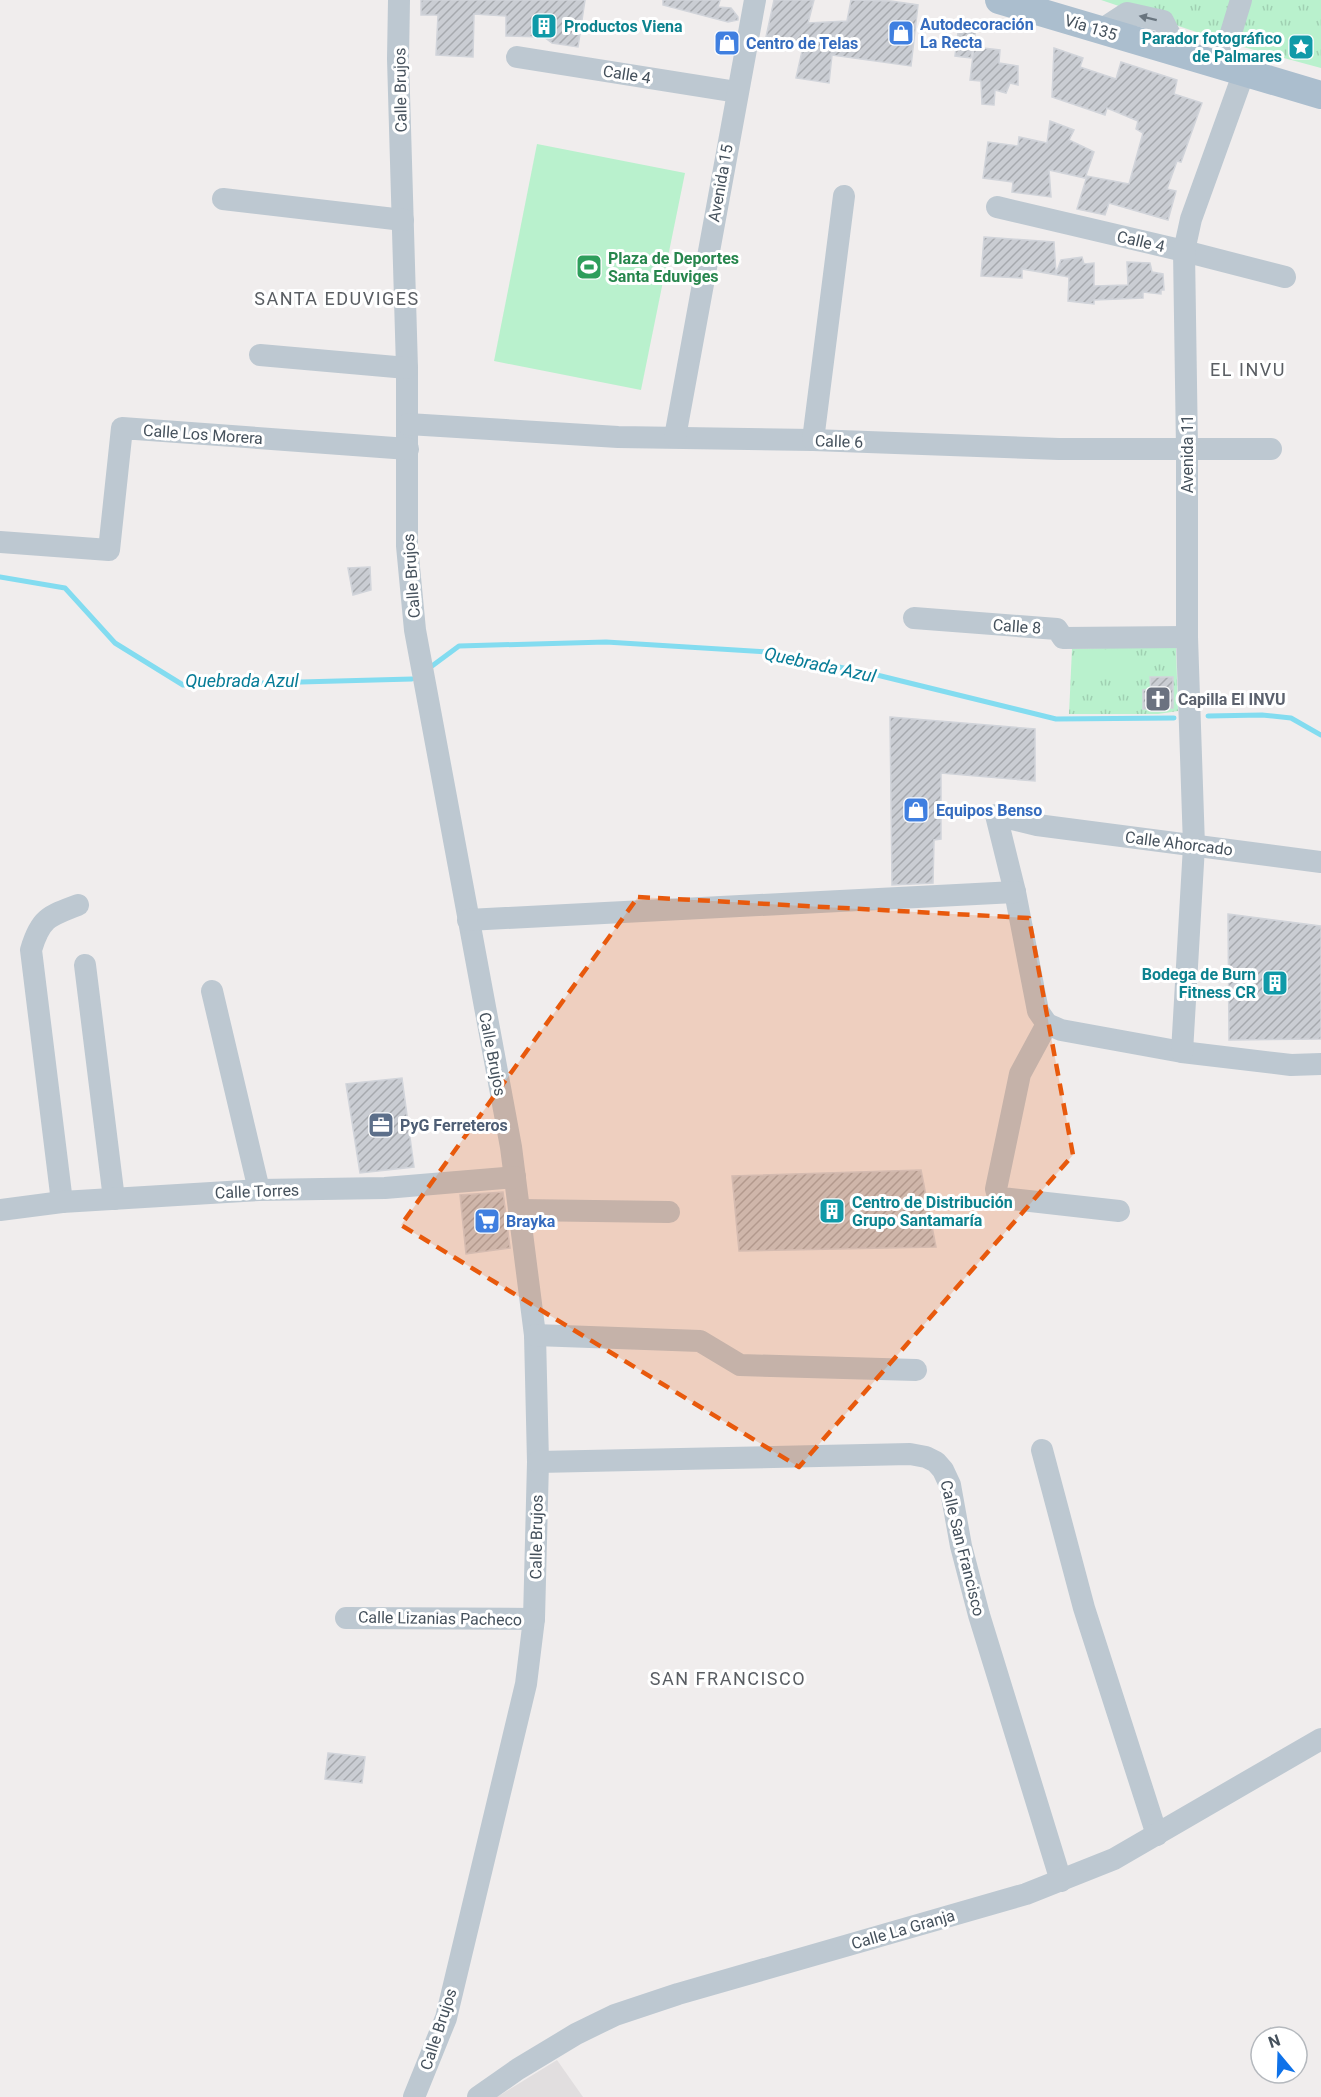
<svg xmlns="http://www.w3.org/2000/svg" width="1321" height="2097" viewBox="0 0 1321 2097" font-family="Roboto,sans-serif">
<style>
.education{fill:#e1dedf}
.park{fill:url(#park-tufts)}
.pitch{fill:#b9f1cd}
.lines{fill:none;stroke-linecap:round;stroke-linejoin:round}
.stream{stroke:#83dcf0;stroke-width:5}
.building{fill:url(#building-hatch);stroke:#d1d4da;stroke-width:1.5}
.minor{stroke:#bdc8d1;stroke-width:22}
.major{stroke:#abbece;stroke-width:28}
.oneway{fill:#69757f}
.marked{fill:#e8590c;fill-opacity:0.2;stroke:#e8590c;stroke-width:4.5;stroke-dasharray:12 8;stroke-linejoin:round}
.labels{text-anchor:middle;stroke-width:6;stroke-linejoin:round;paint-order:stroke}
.shop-label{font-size:16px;font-weight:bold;fill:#366cbe;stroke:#fff;text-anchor:start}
.culture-label{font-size:16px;font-weight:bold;fill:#0d838f;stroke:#fff;text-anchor:start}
.street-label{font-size:16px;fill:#45515c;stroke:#fff}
.leisure-label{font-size:16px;font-weight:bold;fill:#27864d;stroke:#fff;text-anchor:start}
.worship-label{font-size:16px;font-weight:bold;fill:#5b616d;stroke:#fff;text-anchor:start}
.service-label{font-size:16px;font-weight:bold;fill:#4e5e75;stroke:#fff;text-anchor:start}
.neighbourhood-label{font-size:18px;letter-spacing:1.5px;fill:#5a5e63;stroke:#fff}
.water-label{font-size:18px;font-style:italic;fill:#067c97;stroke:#fff}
</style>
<defs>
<pattern id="park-tufts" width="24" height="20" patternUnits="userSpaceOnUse" patternTransform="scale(1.5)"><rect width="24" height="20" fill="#b9f1cd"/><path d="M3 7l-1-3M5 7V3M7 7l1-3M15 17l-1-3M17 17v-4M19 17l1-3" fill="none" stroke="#a0d0b2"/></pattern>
<pattern id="building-hatch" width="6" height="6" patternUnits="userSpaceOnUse" patternTransform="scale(1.5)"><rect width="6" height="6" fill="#cacdd3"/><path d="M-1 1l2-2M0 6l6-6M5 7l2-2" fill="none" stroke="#a6a9ae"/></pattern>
</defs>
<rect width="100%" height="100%" fill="#f0eded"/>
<polygon class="education" points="557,2060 583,2097 497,2097"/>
<g class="park">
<polygon points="1101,0 1321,0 1321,68 1232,44"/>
<polygon points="1176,646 1178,711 1158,714 1069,714 1072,649"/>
</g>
<g class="pitch">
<polygon points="537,144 685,173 641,390 494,361"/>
<polygon points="1132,649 1132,678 1079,678 1078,650"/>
</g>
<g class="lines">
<g class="stream">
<polyline points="0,577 65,588 115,643 183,685 412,679"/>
<polyline points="432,666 459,646 606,642 769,652 881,676 1056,719 1174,718"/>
<polyline points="1208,716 1262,715 1291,718 1321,735"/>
</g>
</g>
<g class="building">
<polygon points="421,0 585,0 578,47 552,43 544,37 506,36 506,16 474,14 473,57 436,55 438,15 421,15"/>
<polygon points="663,0 720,0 718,7 731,8 738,17 738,20 728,22 663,5"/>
<polygon points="774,0 814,0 808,23 847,21 851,0 891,1 918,5 911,66 832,55 829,83 796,78 803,47 766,37"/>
<polygon points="960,17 977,23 971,58 955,56"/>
<polygon points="974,47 1000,50 999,63 1018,66 1018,85 1010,83 1006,93 995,90 994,105 982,104 981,81 970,80"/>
<polygon points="1054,48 1083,58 1080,67 1116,79 1121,62 1177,80 1174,94 1202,103 1181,162 1177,161 1167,189 1176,191 1168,220 1109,203 1105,215 1077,209 1087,176 1129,184 1143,133 1136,129 1138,121 1107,108 1105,115 1052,97"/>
<polygon points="1050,121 1074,130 1069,140 1094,152 1085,178 1049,170 1051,197 1012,192 1013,182 983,178 988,142 1018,146 1019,137 1047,143"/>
<polygon points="984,237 1054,242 1056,274 1061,260 1082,257 1084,264 1094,263 1094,286 1128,285 1127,262 1150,263 1152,272 1163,274 1164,290 1161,290 1161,294 1143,292 1143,298 1094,300 1094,304 1068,301 1069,277 1022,269 1022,278 981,276"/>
<polygon points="370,567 371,590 353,595 348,568"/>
<polygon points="1150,677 1173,677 1173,708 1143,709 1143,690 1151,690"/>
<polygon points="890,717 1035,729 1035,781 941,773 941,839 934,840 933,883 892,885"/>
<polygon points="1228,914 1321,926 1321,1039 1229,1040"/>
<polygon points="402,1078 414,1167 360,1173 346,1084"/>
<polygon points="921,1170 936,1247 739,1251 732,1176"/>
<polygon points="503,1192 510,1248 466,1254 460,1195"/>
<polygon points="328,1753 365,1757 362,1783 325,1779"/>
</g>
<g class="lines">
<g class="minor">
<polyline points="399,0 398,59 407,368 407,546 415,630 511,1147 535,1335 538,1462 534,1619 526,1684 446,2018 414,2097"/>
<polyline points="1101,30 1127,13 1163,21 1180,54"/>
<polyline points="517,57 737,92"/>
<polyline points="1221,66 1241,0"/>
<polyline points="223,199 403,220"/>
<polyline points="997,207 1184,251 1285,277"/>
<polyline points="260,355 407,368"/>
<polyline points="408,424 618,437 813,440 1059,449 1271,449"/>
<polyline points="675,437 755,0"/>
<polyline points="813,440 844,196"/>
<polyline points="0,542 109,550 122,428 408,449"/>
<polyline points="914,618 1057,629 1063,638 1187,637"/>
<polyline points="1321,862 1037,825 996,815 1015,892 1038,1011 1047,1024 1061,1030 1182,1052 1291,1065 1321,1064"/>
<polyline points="468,920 1015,892"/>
<polyline points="85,965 114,1199"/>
<polyline points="212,991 259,1190"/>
<polyline points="1047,1024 1020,1074 996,1189 998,1196 1002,1198 1119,1211"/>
<polyline points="1182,1052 1194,846 1187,637 1187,449 1184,251 1191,219 1244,72"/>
<path d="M 62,1202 L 31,950 C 40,919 48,916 78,905"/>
<polyline points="0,1210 62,1202 259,1190 385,1188 515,1177"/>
<polyline points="519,1210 669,1212"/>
<polyline points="535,1335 700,1341 740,1365 916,1370"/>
<polyline points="1042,1450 1084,1608 1157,1835"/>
<polyline points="538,1462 910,1454 926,1457 936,1462 943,1470 950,1485 961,1546 979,1615 1061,1881"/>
<polyline points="346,1618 534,1619"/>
<polyline points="478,2097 518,2069 576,2034 615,2015 678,1994 1026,1894 1114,1859 1321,1739"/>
</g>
<polyline class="major" points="999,0 1321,95"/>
</g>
<defs><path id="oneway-solid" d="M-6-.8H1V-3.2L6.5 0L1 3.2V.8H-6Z" transform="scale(1.5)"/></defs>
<use class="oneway" href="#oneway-solid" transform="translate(1148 18) rotate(-166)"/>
<path class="marked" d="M 638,897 L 1029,918 L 1073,1155 L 799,1467 L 401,1225 Z"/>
<defs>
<g id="building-square" transform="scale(1.35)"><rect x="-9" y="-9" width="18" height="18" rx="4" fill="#0f9aa8" stroke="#fff"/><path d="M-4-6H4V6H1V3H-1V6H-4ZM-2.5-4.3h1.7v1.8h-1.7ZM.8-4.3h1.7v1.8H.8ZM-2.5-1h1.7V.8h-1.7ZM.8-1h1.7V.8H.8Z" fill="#fff"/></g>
<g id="shop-square" transform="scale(1.35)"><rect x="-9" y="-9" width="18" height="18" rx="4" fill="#3f7fe0" stroke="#fff"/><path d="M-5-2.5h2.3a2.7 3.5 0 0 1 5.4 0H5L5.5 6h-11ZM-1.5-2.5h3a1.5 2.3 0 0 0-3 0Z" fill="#fff"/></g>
<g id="sight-square" transform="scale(1.35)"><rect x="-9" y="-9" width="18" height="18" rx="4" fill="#0f9aa8" stroke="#fff"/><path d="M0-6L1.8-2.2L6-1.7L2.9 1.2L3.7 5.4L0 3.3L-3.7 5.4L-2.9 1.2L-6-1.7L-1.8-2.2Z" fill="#fff"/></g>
<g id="stadium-square" transform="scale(1.35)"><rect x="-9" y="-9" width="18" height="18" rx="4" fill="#2e9e5b" stroke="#fff"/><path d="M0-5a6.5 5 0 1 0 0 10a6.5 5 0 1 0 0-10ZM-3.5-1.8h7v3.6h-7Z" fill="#fff"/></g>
<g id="church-square" transform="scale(1.35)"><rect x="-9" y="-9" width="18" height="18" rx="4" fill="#6b7280" stroke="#fff"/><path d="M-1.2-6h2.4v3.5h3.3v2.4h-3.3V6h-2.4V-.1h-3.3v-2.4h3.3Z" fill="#fff"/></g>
<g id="office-square" transform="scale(1.35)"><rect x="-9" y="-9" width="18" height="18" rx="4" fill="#5c6f8a" stroke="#fff"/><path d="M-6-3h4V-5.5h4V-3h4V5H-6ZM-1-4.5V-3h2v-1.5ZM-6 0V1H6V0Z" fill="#fff"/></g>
<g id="supermarket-square" transform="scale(1.35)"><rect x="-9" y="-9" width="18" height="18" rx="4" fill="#3f7fe0" stroke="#fff"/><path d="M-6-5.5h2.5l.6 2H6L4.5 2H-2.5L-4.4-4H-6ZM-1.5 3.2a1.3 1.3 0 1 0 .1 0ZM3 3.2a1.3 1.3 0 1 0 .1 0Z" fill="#fff"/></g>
</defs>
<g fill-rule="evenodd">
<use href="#building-square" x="544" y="26"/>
<use href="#shop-square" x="901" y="33"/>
<use href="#shop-square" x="727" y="43"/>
<use href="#sight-square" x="1301" y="47"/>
<use href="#stadium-square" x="589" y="267"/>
<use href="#church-square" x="1158" y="699"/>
<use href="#shop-square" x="916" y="810"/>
<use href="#building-square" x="1275" y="983"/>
<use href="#office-square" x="381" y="1125"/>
<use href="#building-square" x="832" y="1211"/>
<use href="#supermarket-square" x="487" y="1221"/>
</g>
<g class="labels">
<g class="shop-label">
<text x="920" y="30">Autodecoración<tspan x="920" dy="18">La Recta</tspan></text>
<text x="746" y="49">Centro de Telas</text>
<text x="936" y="816">Equipos Benso</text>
<text x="506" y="1227">Brayka</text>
</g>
<g class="culture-label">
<text x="564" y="32">Productos Viena</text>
<text x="1282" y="44" text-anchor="end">Parador fotográfico<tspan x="1282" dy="18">de Palmares</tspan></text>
<text x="1256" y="980" text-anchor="end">Bodega de Burn<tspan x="1256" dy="18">Fitness CR</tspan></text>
<text x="852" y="1208">Centro de Distribución<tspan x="852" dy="18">Grupo Santamaría</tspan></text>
</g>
<g class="street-label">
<text transform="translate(1091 27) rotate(17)" y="6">Vía 135</text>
<text transform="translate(627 74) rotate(9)" y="6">Calle 4</text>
<text transform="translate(400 90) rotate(-91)" y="6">Calle Brujos</text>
<text transform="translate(720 183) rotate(-80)" y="6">Avenida 15</text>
<text transform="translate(1141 241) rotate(13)" y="6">Calle 4</text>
<text transform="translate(203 434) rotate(4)" y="6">Calle Los Morera</text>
<text transform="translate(839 441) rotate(2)" y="6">Calle 6</text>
<text transform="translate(1187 454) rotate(-90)" y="6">Avenida 11</text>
<text transform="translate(411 576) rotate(-94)" y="6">Calle Brujos</text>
<text transform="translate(1017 626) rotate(4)" y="6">Calle 8</text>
<text transform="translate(1179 843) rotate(7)" y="6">Calle Ahorcado</text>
<text transform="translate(493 1054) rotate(79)" y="6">Calle Brujos</text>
<text transform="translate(257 1191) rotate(-2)" y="6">Calle Torres</text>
<text transform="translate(536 1537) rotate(-89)" y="6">Calle Brujos</text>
<text transform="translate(963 1548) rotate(76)" y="6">Calle San Francisco</text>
<text transform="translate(440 1618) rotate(1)" y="6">Calle Lizanias Pacheco</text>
<text transform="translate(903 1929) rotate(-16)" y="6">Calle La Granja</text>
<text transform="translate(438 2029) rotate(-72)" y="6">Calle Brujos</text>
</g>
<g class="leisure-label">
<text x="608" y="264">Plaza de Deportes<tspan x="608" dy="18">Santa Eduviges</tspan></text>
</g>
<g class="worship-label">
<text x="1178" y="705">Capilla El INVU</text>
</g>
<g class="service-label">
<text x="400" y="1131">PyG Ferreteros</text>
</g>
<g class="neighbourhood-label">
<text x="337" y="305">SANTA EDUVIGES</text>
<text x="1248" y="376">EL INVU</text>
<text x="728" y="1685">SAN FRANCISCO</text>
</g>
<g class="water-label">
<text transform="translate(820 665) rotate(12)" y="6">Quebrada Azul</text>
<text x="242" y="687">Quebrada Azul</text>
</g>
</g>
<g transform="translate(1279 2055) rotate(341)"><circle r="28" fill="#ffffff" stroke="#b5b9be" stroke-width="1.5"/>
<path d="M0-4.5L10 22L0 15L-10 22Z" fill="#0f72e9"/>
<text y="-9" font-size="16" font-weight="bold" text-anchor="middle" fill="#45515c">N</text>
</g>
</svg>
